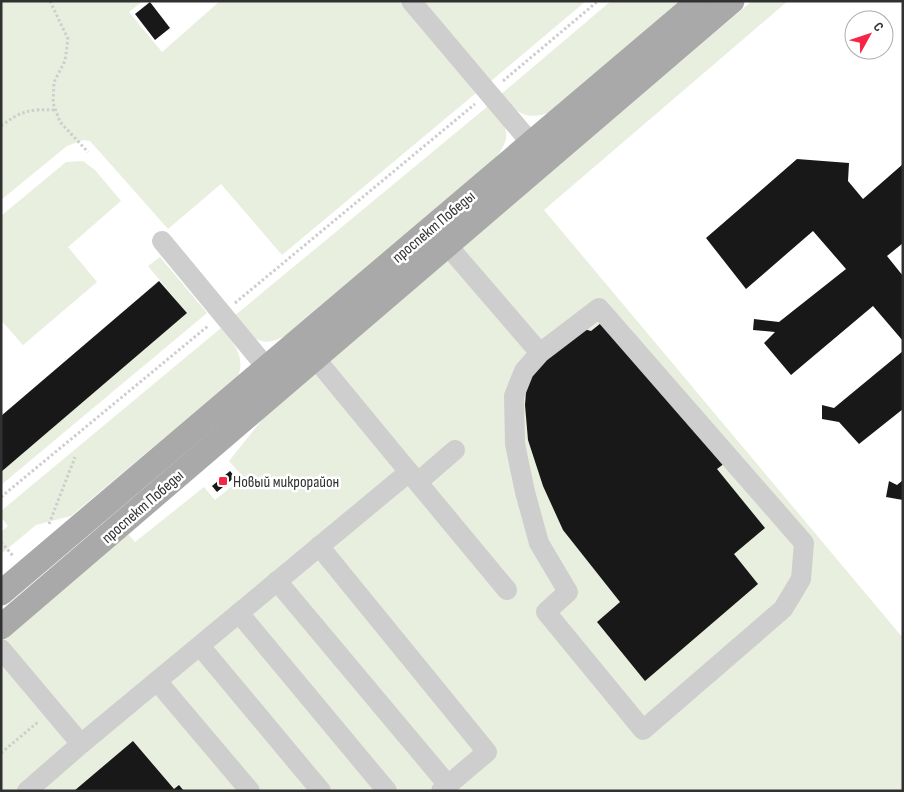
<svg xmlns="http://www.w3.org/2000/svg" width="904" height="792" viewBox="0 0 904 792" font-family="'Sofia Sans Condensed',sans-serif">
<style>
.green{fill:#e8efde}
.building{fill:#181818}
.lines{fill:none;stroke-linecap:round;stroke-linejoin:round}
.path{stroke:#cecece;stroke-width:3;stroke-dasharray:2.5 2.5;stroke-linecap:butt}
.minor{stroke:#cecece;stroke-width:20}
.major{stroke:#a9a9a9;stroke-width:25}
.poi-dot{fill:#f62545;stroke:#fff;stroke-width:2}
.labels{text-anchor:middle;stroke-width:5;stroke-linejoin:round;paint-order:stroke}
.street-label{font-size:16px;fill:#313131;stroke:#fff}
.poi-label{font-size:16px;fill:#313131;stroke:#fff;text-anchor:start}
</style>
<rect width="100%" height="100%" fill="#fff"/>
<g class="green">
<polygon points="1,1 143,1 129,12 162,52 220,1 399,1 476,93 282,255 221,184 168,229 90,141 83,140 67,146 1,200"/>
<polygon points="423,1 586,1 491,81"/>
<path d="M 611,1 L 683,1 L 553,111 C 527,122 517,113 500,95 Z"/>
<polygon points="752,1 788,1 544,210 903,638 903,791 1,791 1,643 128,534 135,542 204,487 215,500 243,477 229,461 269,411"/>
<path d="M 488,106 C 507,128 514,132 496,158 L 294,331 C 261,351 257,341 233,317 Z"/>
<polygon points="83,161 95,170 121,201 68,247 97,282 23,345 1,320 1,216 66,162"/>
<polygon points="160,257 207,313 1,485 1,472 186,312 148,266"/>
<path d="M 221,328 C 233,342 246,357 238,376 L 71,516 L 36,525 L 1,554 L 1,532 L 8,526 L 1,517 L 1,511 Z"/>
</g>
<g class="building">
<polygon points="150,2 170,28 155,40 135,14"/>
<polygon points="797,159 849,163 848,181 863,199 903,164 903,243 887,256 903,276 903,341 873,306 791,375 764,343 775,332 753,330 754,319 779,322 846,269 813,231 746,289 706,238"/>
<polygon points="159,281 187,313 1,472 1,416"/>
<polygon points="606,319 725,463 717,469 765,528 734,554 758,584 645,681 597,622 620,602 563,530 543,486 528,440 525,405 527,379 536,360 584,329 591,331"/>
<polygon points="903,351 903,409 859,444 839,422 822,419 822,405 834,408"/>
<polygon points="230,471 235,477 217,492 212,486"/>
<polygon points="903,480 903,500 886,497 889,481 897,485"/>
<polygon points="133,741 174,789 179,785 184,791 74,791"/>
</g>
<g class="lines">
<g class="path">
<polyline points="50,1 68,39 65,61 54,82 53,103 60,122 88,152"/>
<polyline points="503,81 598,1"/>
<path d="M 1,126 C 22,110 30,109 56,110"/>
<polyline points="235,303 475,104"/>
<polyline points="1,497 208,326"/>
<polyline points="49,524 75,457"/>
<polyline points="1,542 14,557"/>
<polyline points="1,753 38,722"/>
</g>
<g class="minor">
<polyline points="411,1 531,143"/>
<polyline points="162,241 267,368"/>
<polyline points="447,245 540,353 599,308 804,543 801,579 783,609 643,730 546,612 568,592 539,543 525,492 515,444 514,396 524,371 540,353"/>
<polyline points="409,472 507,590"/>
<polyline points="418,482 455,450"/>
<polyline points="319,546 487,752 441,791"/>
<polyline points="277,581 448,785"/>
<polyline points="239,613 387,791"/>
<polyline points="200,646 321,791"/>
<polyline points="1,649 81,744 409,472 315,358"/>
<polyline points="157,681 250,791"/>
<polyline points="27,791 81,744"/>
</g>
<g class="major">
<polyline points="1,593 699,1"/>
<polyline points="1,627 732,1"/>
</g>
</g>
<rect class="poi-dot" x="218" y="476" width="10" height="10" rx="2.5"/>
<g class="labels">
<g class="street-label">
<text transform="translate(433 226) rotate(-40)" y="6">проспект Победы</text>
<text transform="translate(142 506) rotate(-41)" y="6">проспект Победы</text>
</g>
<g class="poi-label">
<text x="233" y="487">Новый микрорайон</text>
</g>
</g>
<rect width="904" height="792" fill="none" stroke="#313131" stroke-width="5"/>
<g transform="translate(869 35) rotate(50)"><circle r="24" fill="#ffffff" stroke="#adadad"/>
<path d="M0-4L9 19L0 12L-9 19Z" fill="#f62545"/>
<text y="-8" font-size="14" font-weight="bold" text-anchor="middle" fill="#313131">С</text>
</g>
</svg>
